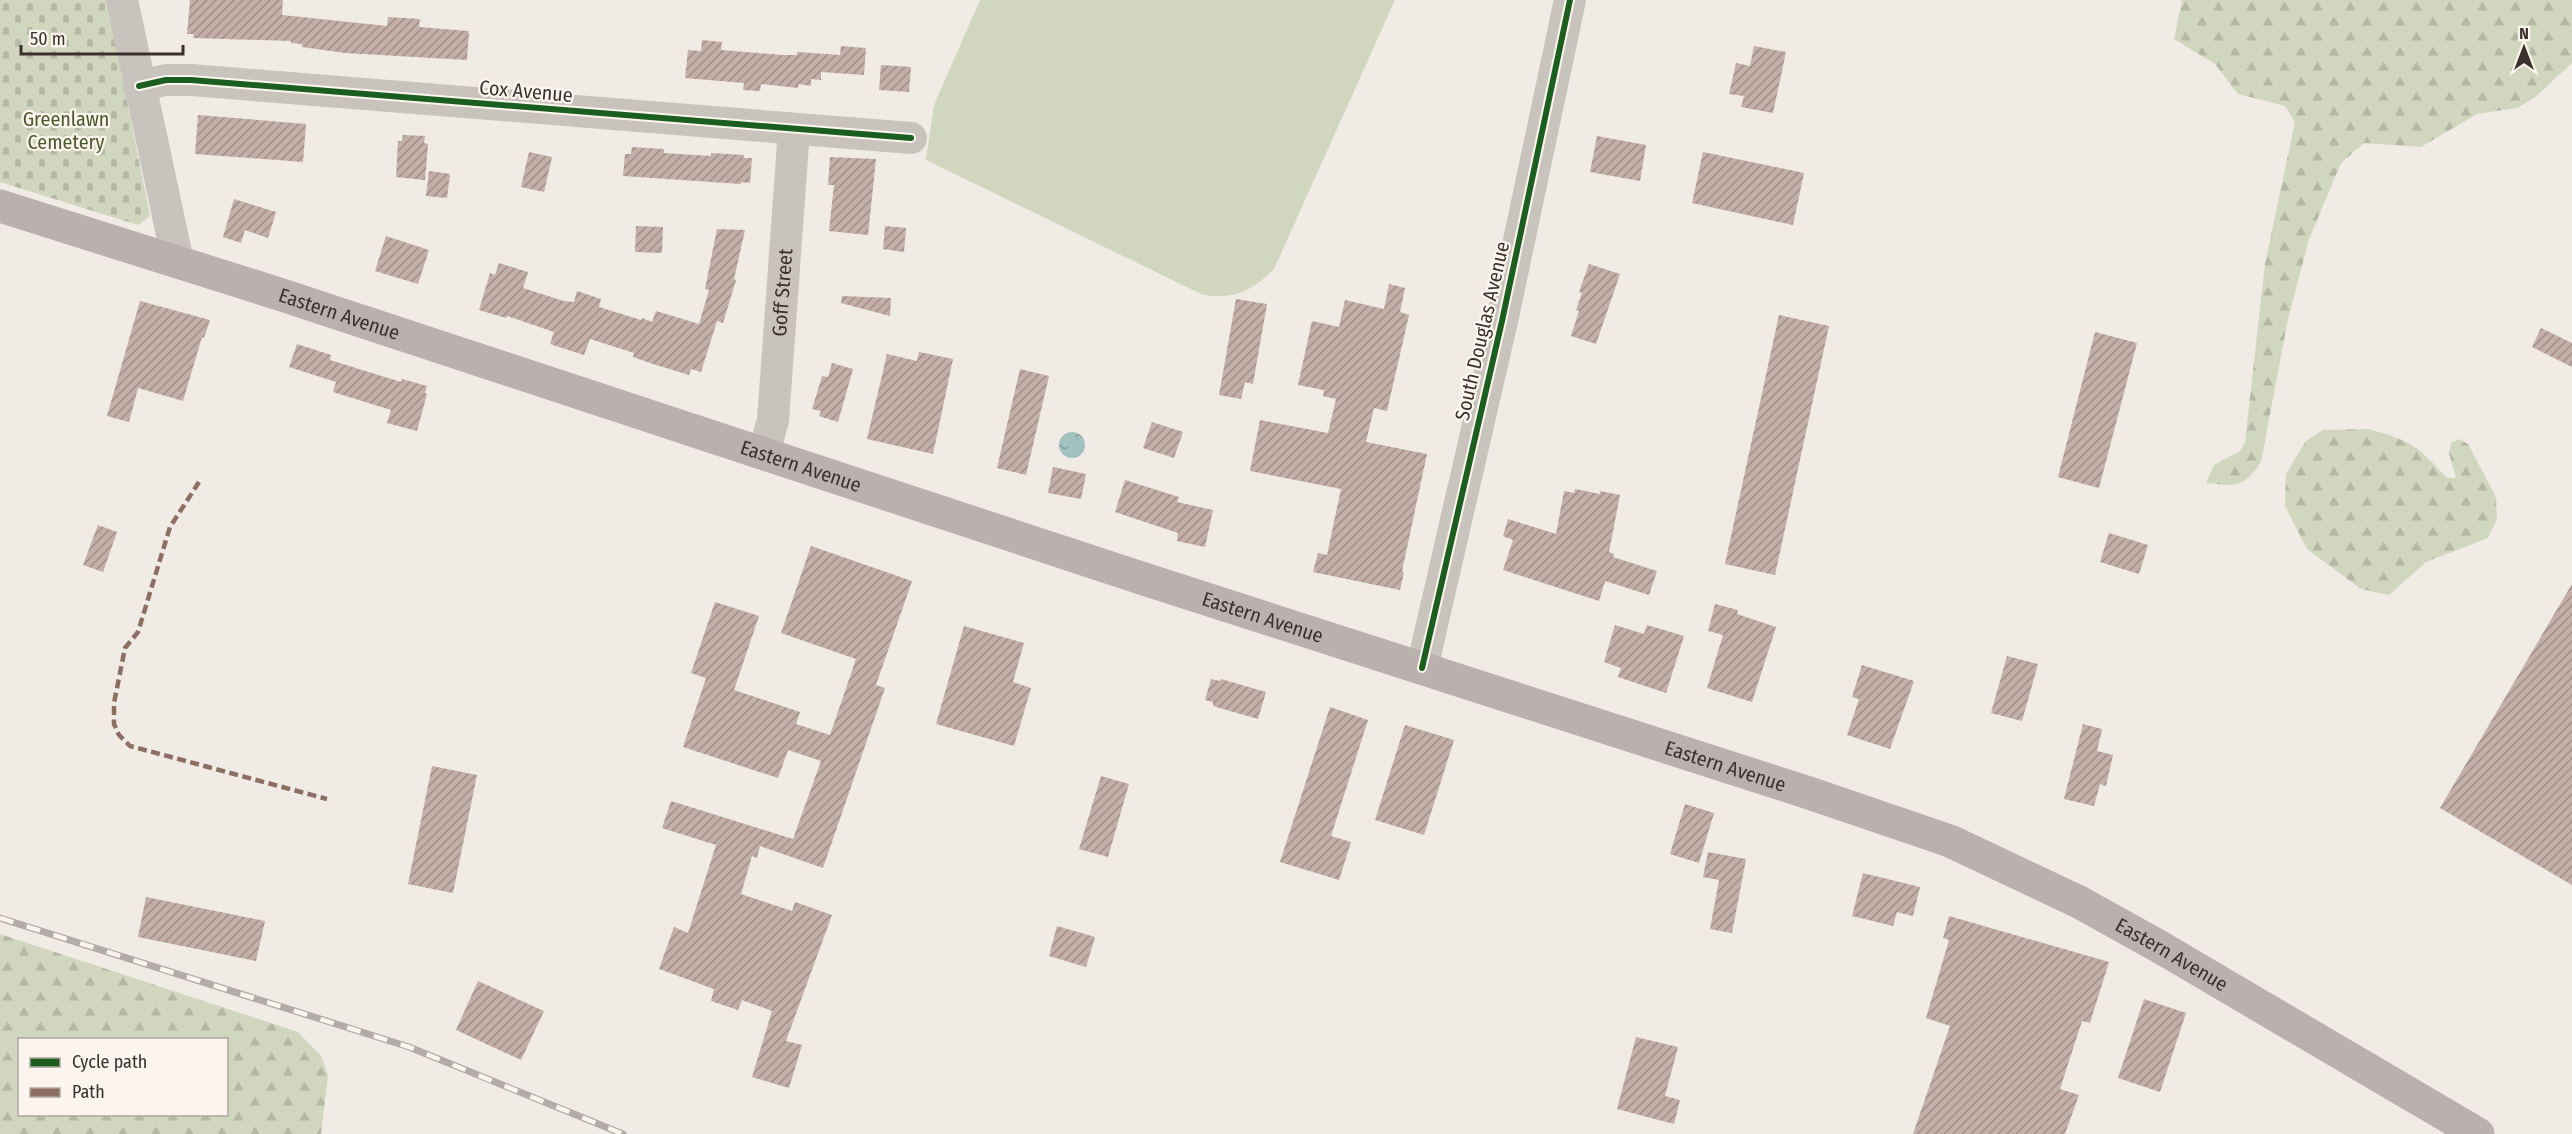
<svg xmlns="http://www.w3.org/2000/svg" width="2572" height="1134" viewBox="0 0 2572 1134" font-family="'Fira Sans Condensed',sans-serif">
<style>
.forest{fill:url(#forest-firs);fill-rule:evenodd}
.cemetery{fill:url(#cemetery-stones)}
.pitch{fill:#d1d6bf}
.water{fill:url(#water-ripples)}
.building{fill:url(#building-hatch)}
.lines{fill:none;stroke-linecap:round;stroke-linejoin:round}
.minor{stroke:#c9c3be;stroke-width:32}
.major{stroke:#b8b1ad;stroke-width:33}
.rail-casing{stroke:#b1aca8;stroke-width:7}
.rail{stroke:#fbf5ee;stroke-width:4.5;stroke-dasharray:14;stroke-linecap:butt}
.quiet{stroke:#8d6e63;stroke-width:4.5;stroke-dasharray:9 4.5;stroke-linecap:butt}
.cycleway-casing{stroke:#fbf5ee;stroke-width:10}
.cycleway{stroke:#1b5e20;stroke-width:6}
.labels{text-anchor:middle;stroke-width:4.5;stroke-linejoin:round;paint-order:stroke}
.street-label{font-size:20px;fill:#3b302b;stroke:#fbf5ee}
.park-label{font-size:20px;fill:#4a5a2e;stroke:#fbf5ee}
</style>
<defs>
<pattern id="forest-firs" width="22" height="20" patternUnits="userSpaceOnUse" patternTransform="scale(1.5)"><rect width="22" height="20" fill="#d1d6bf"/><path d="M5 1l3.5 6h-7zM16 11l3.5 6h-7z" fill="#b4b8a4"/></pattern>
<pattern id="cemetery-stones" width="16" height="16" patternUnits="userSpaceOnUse" patternTransform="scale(1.5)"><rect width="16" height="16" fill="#d1d6bf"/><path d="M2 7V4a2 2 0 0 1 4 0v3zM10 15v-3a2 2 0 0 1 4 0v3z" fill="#b4b8a4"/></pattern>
<pattern id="water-ripples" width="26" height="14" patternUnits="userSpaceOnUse" patternTransform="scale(1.5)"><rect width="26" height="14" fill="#a1c2c1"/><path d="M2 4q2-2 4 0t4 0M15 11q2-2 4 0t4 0" fill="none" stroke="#849e9d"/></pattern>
<pattern id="building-hatch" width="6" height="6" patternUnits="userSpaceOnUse" patternTransform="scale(1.5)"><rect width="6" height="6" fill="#c3afa7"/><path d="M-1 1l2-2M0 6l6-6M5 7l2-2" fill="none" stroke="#a08f88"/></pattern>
</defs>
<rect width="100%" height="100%" fill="#f0ebe5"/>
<g class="forest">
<path d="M 2182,0 L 2572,0 L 2572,63 L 2534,98 L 2517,108 L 2477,114 L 2421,147 L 2364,143 L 2341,163 L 2309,239 L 2288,319 L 2261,462 C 2243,489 2236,486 2206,483 L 2214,465 L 2240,451 L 2245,442 L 2265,264 L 2295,122 L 2285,106 L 2238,94 L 2215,64 L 2174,39 Z"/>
<path d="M 2368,429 C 2410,440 2418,446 2447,478 L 2456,478 L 2449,453 L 2451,443 L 2459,439 L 2468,444 L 2496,497 L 2497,519 L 2488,538 L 2426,562 L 2389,595 L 2361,589 L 2307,549 L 2285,506 L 2286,474 L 2306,441 L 2323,430 Z"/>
<path d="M 0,934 L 298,1032 L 321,1056 L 328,1075 L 321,1134 L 0,1134 ZM 20,1040 L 226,1040 L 226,1114 L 20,1114 Z"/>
</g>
<polygon class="cemetery" points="0,0 107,0 150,216 138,225 0,182"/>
<path class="pitch" d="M 980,0 L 1395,0 L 1274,269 C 1252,291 1232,301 1201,294 L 926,160 L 934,105 Z"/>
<circle class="water" cx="1072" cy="445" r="13"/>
<g class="building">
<polygon points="190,0 283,0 282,15 387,26 388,17 420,19 419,27 469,31 467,60 345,53 302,47 302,44 291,43 291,41 193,38 194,34 187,34"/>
<polygon points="702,40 722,42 721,50 782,55 797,55 797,52 840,55 841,46 866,48 864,75 821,72 821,80 811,79 811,86 799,84 798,88 761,84 760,91 743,90 744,83 685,78 688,50 701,51"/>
<polygon points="1754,46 1786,52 1773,113 1741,107 1744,96 1729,94 1736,63 1750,66"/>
<polygon points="881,65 911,67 909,92 879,90"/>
<polygon points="198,115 306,124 303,162 195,154"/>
<polygon points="403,135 425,136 424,143 428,144 425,180 396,177 398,141 402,141"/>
<polygon points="1597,136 1646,145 1640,181 1590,172"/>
<polygon points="632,147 664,149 664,153 711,156 711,153 744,155 743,158 752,158 750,183 741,182 741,184 623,176 625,154 631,154"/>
<polygon points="529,152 552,157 544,192 521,187"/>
<polygon points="1703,152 1804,173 1793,225 1692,203"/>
<polygon points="830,157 876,159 868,235 829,231 834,185 828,185"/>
<polygon points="429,171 450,174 447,198 426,196"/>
<polygon points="234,199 276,212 268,238 245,230 241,243 223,237"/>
<polygon points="636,226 663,227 662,253 635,252"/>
<polygon points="885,226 906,228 904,252 883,249"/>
<polygon points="717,229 745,230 734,279 736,280 723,323 717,321 701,372 691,369 689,375 653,364 633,357 634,353 590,339 584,355 550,344 554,332 507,316 506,318 479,310 490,273 495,275 499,263 528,272 523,288 564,301 574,302 577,291 601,299 599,307 641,320 642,318 652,322 656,311 699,324 709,290 705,289"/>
<polygon points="386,236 429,250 418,284 375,271"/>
<polygon points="1589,264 1620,274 1596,344 1571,336 1579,311 1576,310 1582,293 1579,292"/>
<polygon points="1389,284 1405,288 1400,312 1409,315 1387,411 1374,408 1366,442 1427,454 1402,571 1404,572 1400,590 1313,572 1318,553 1327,555 1341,489 1250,471 1260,420 1328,433 1336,399 1323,396 1324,390 1298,385 1312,321 1339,327 1345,300 1384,309"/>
<polygon points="842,296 891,298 890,316 841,303"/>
<polygon points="1236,299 1267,304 1253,384 1245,382 1241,399 1219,395"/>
<polygon points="140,301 210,320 204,338 202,337 183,401 138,388 129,422 107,416"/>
<polygon points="1779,315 1829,326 1775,575 1725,564"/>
<polygon points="2541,328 2572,343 2572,367 2532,347"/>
<polygon points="2095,332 2137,343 2099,488 2058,477"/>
<polygon points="297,344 331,355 330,360 401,382 402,379 427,386 425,393 427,394 417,431 387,423 391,410 333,392 336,382 289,367"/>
<polygon points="919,352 953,359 933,454 867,439 887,354 917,361"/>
<polygon points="832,363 853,369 838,422 819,416 821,411 812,409 822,376 828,377"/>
<polygon points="1020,369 1049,376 1026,475 997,468"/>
<polygon points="1152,422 1183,432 1174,458 1143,448"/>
<polygon points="1053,467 1086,474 1081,499 1048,493"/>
<polygon points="1125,480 1179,497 1177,502 1213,510 1205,547 1177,541 1178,533 1115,512"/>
<polygon points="1575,489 1600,494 1600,491 1620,495 1609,552 1614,554 1613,557 1657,571 1649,595 1605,581 1599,601 1503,570 1513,540 1503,536 1508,519 1556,534 1564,491 1574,493"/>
<polygon points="98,525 117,532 103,572 83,565"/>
<polygon points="2109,533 2148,545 2139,574 2100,562"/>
<polygon points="811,546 912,581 876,685 885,688 823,868 760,846 757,858 752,856 741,894 792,911 795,902 832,915 786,1041 802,1045 789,1088 752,1077 772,1011 742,1000 738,1010 711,1001 714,989 659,969 674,927 688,933 716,845 662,828 671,801 793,839 821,761 788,750 778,778 683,747 706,678 691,673 715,602 759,616 734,690 800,712 796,724 830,735 856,659 781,633"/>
<polygon points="2572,584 2572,885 2440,808"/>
<polygon points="1715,604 1738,610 1737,614 1776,627 1752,702 1707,688 1723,635 1708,631"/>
<polygon points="1615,625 1644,634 1647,625 1684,636 1666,693 1618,677 1621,668 1604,662"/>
<polygon points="964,626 1024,643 1013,682 1031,688 1014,746 936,724"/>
<polygon points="2007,656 2038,664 2022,721 1991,713"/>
<polygon points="1862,665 1914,681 1890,749 1847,735 1859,699 1852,697"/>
<polygon points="1211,679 1220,681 1221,679 1266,692 1258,719 1213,706 1213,702 1205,700"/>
<polygon points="1330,707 1368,720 1331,836 1351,842 1339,880 1280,862"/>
<polygon points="2083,724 2102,729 2097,751 2113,755 2106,786 2100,784 2094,806 2064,799"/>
<polygon points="1405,725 1454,740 1424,835 1375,820"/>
<polygon points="432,766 477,775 453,893 408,884"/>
<polygon points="1101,776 1129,784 1108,857 1079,849"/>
<polygon points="1685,804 1714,813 1699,863 1670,854"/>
<polygon points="1708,852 1746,859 1732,933 1710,929 1719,880 1703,877"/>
<polygon points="1863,873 1920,887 1913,916 1897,912 1893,926 1852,916"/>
<polygon points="146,897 265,921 256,961 138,937"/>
<polygon points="1949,916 2109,962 2090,1023 2082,1021 2060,1089 2079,1095 2065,1134 1913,1134 1950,1026 1926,1018 1949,940 1943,938"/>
<polygon points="1057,926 1095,937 1086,967 1049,956"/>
<polygon points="478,981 544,1011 521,1060 456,1030"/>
<polygon points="2144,999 2186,1013 2160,1092 2118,1078"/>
<polygon points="1636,1037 1678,1047 1665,1096 1680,1100 1674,1124 1617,1109"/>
</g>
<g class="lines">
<g class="minor">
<polyline points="122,0 178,262"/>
<polyline points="139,86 166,80 191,80 911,138"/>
<path id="s1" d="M 764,453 L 773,420 L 794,130"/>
<polyline points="1422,668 1502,321 1570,0"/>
</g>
<path class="major" id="s2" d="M 0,206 L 282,295 L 1141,578 L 1809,793 L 1950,841 L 2079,902 L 2160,947 L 2478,1134"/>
<g class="rail-casing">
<polyline id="rail" points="0,918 409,1047 623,1134"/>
</g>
<use href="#rail" class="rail"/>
<polyline class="quiet" points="199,482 170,527 138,632 125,648 114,703 114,724 119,735 130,746 327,799"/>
<g class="cycleway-casing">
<g id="cycleway">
<polyline points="139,86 166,80 191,80 911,138"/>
<polyline points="1422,668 1502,321 1570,0"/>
</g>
</g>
<use href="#cycleway" class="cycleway"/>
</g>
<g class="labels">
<g class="street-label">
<text transform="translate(526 91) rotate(5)" y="7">Cox Avenue</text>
<text dy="7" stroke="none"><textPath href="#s1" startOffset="162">Goff Street</textPath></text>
<text dy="7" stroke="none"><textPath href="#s2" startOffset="356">Eastern Avenue</textPath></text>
<text transform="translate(1482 331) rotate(-77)" y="7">South Douglas Avenue</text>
<text dy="7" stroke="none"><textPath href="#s2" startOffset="842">Eastern Avenue</textPath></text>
<text dy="7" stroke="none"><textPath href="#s2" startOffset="1328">Eastern Avenue</textPath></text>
<text dy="7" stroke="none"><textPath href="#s2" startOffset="1814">Eastern Avenue</textPath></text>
<text dy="7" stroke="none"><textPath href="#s2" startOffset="2300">Eastern Avenue</textPath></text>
</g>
<g class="park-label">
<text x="66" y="126">Greenlawn<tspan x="66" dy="23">Cemetery</tspan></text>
</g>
</g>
<rect x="18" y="1038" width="210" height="78" fill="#fbf5ee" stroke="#aea6a0" stroke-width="1.5"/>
<rect x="30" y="1058" width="30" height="9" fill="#1b5e20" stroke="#aea6a0" stroke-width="1.5"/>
<text x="72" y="1068" font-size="18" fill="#3b302b">Cycle path</text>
<rect x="30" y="1088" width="30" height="9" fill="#8d6e63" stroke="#aea6a0" stroke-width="1.5"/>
<text x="72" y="1098" font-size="18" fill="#3b302b">Path</text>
<g transform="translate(2524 48)" stroke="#fbf5ee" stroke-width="4.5" paint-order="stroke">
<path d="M0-4.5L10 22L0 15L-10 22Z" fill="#3b302b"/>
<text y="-9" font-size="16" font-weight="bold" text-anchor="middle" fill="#3b302b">N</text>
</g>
<path d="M21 45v9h162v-9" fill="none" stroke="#3b302b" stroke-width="3"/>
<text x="30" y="45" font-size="18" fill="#3b302b" stroke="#fbf5ee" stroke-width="4.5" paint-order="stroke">50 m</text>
</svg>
